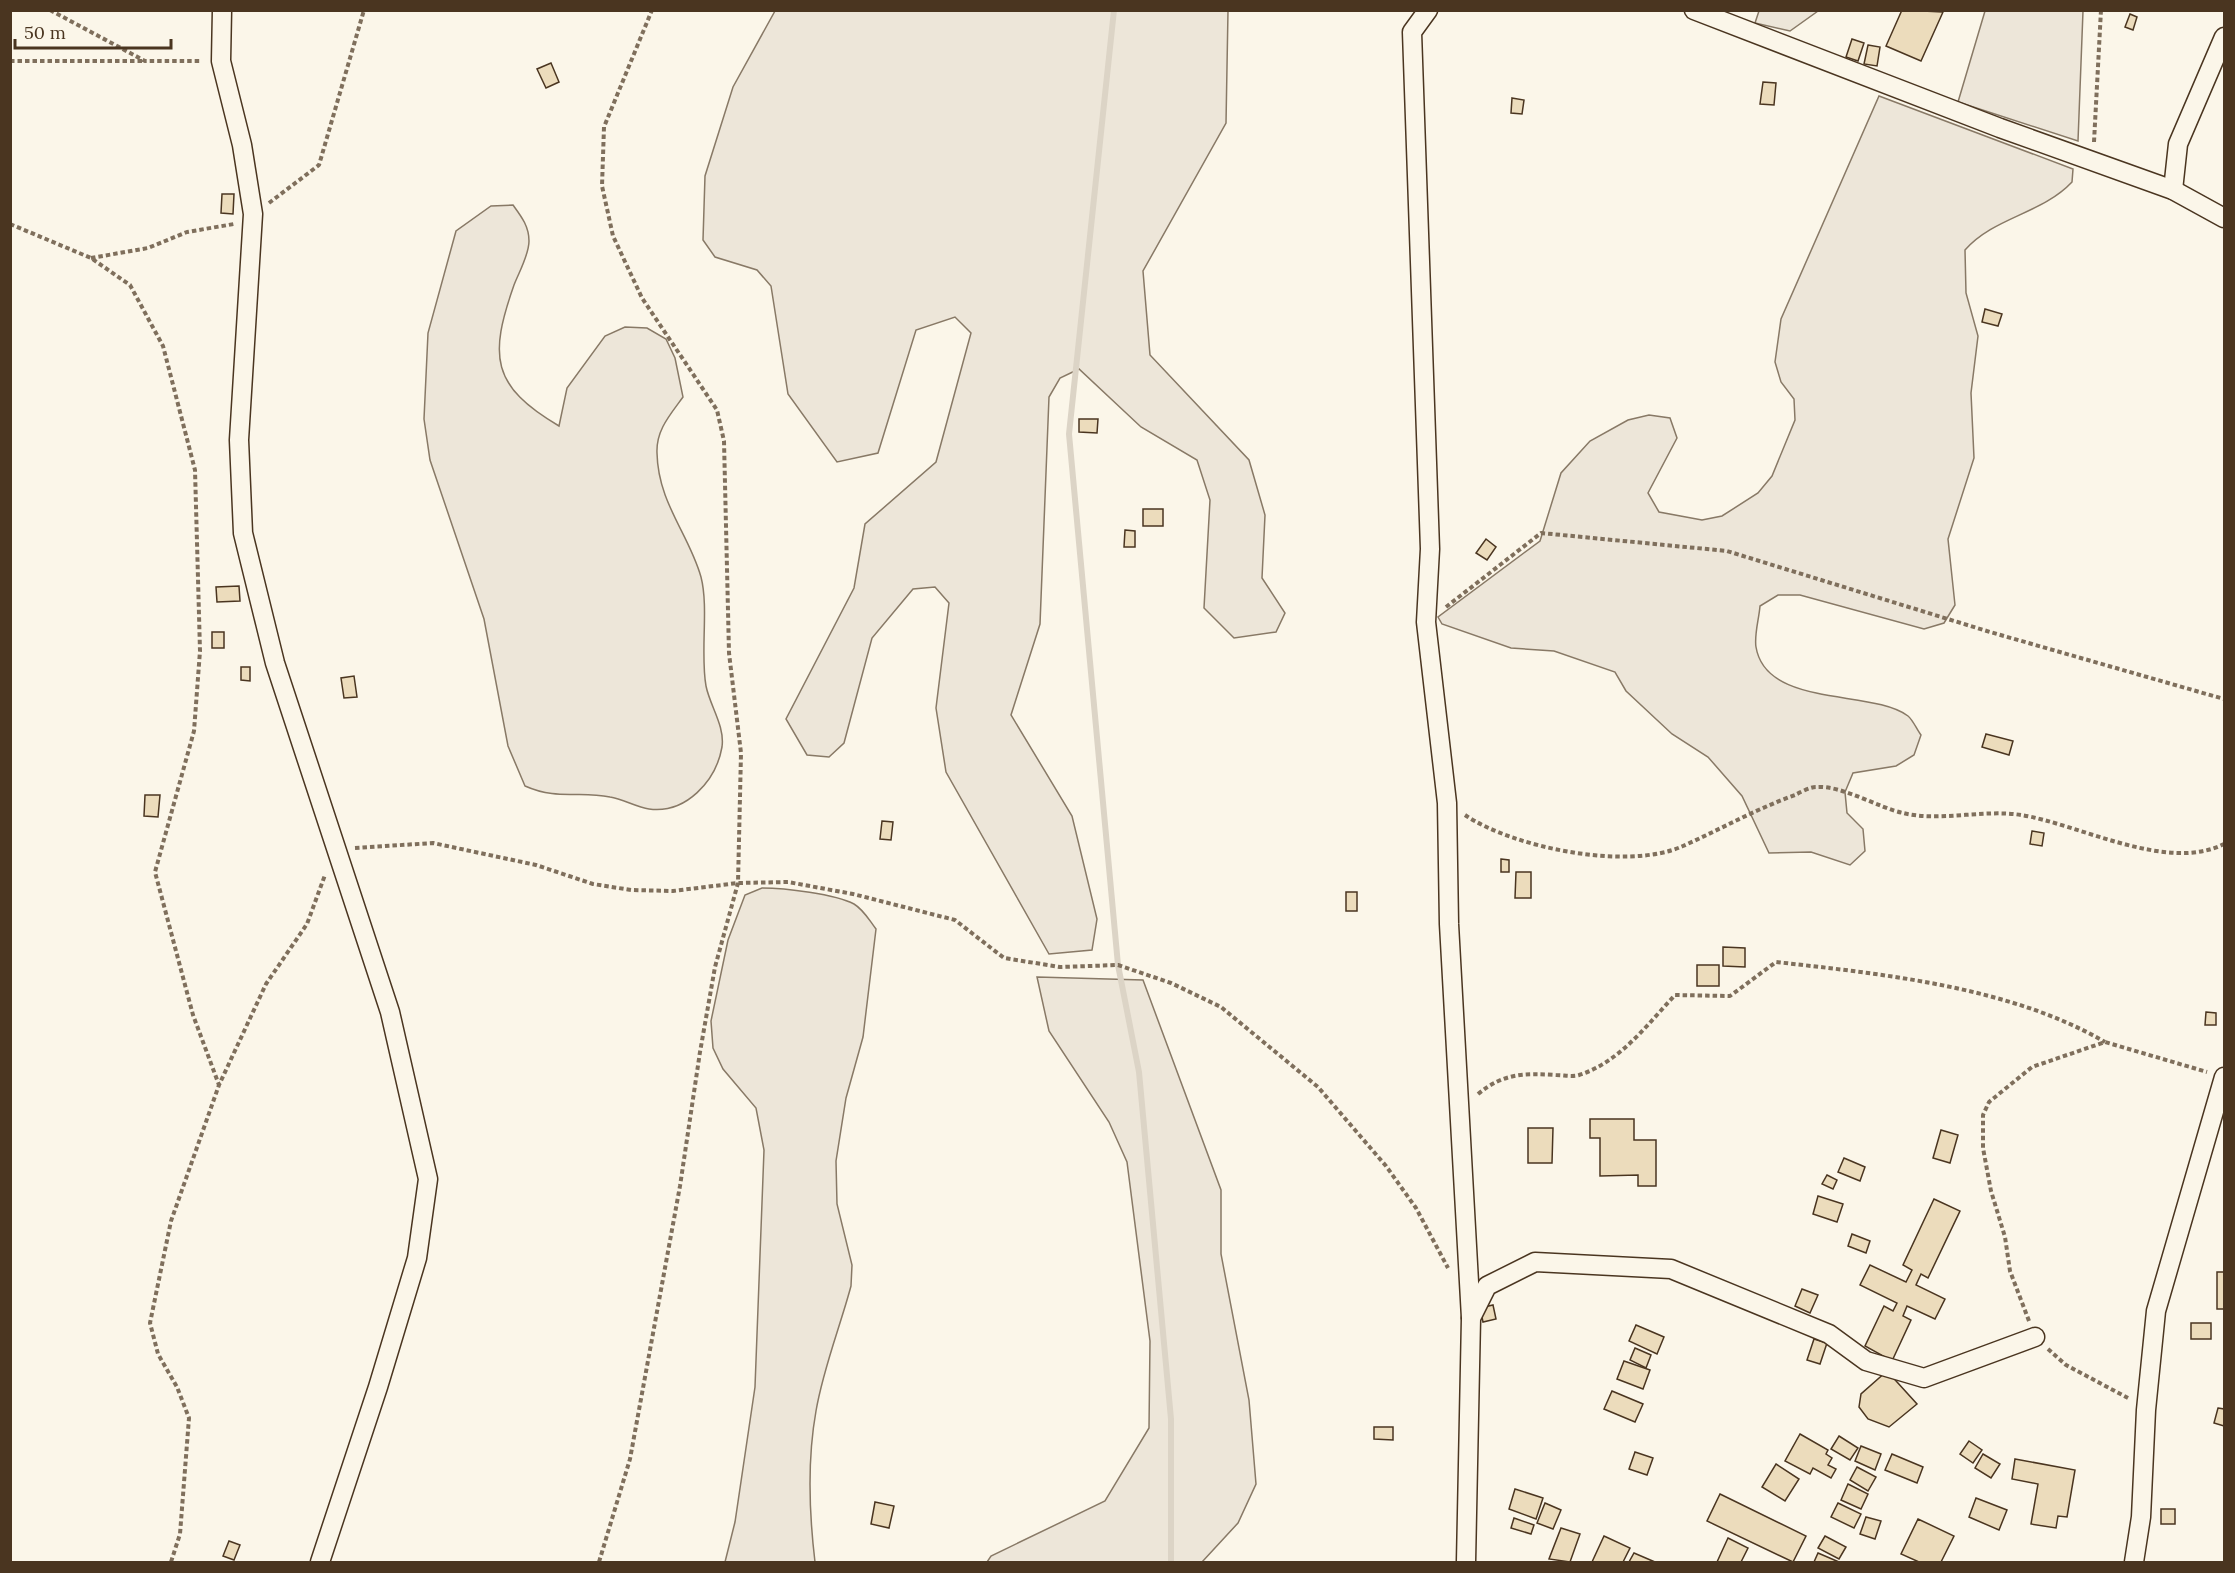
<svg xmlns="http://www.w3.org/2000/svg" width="2235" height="1573" viewBox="0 0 2235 1573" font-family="Lora,serif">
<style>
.green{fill:#ede6d9;stroke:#887966;stroke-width:1.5}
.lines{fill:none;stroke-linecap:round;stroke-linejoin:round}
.stream{stroke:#dcd4c6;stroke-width:6}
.building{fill:#ecdcbc;stroke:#4a3520;stroke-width:1.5}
.minor-casing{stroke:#4a3520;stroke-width:21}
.path{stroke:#7f6f5c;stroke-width:4;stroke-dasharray:4.5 3;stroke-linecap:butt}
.minor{stroke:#fbf6e9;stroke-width:18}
</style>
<rect width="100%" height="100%" fill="#fbf6e9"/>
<g class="green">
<polygon points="775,11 1228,11 1226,123 1143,271 1150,355 1249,460 1265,515 1262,578 1285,613 1276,632 1234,638 1204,608 1210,500 1197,460 1141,427 1079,369 1060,378 1049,397 1040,624 1011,715 1072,816 1097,919 1092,950 1049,954 946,772 936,708 949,603 935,587 913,589 872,638 844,743 829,757 807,755 786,719 854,588 865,524 936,462 971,333 955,317 916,330 878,453 837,462 788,394 771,286 757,270 715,257 703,240 705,176 733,87"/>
<polygon points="1759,11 1759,10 1818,11 1790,31 1755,23"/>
<polygon points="1985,11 2083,11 2078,141 1958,102"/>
<path d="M 1879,96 L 2073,169 L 2072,182 C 2042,214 1994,217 1965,250 L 1966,293 L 1978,336 L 1971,393 L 1974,458 L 1948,539 L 1955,605 L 1944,623 L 1924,629 L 1800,595 L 1778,595 L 1760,606 C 1759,619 1754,635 1756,647 C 1766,708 1872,689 1908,716 C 1913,720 1917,730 1921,735 L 1914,755 L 1896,766 L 1853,773 L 1845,792 L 1847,813 L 1863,829 L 1865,851 L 1850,865 L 1811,852 L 1769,853 L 1742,796 L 1708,757 L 1672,734 L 1626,691 L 1615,672 L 1554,651 L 1511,648 L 1442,624 L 1438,617 L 1540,541 L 1561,473 L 1590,441 L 1628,420 L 1649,415 L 1670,418 L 1677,438 L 1648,493 L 1659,512 L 1702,520 L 1722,516 L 1758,493 L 1772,476 L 1795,420 L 1794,399 L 1781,382 L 1775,362 L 1781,319 Z"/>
<path d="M 513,205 C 521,216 529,226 529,241 C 529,255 519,272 514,285 C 489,356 491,386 559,426 L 567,388 L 605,336 L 625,327 L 647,328 L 666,339 L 675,358 L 683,397 C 670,415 656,430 657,453 C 658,503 689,534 701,577 C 709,608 700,653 706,686 C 710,706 725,726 722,747 C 716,781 686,814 649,809 C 636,807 623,799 610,797 C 578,790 559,801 525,786 L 508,746 L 484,619 L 430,460 L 424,419 L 428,333 L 456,231 L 491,206 Z"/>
<path d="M 762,888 C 785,888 835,894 854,904 C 864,910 869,920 876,929 L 863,1037 L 846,1098 L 836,1161 L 837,1204 L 852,1265 L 851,1286 C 840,1327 823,1369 816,1411 C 807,1461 809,1512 815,1562 L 725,1562 L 735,1522 L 755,1387 L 764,1150 L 756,1108 L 723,1069 L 713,1048 L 711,1021 L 728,940 L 745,895 Z"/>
<polygon points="1037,977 1143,980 1221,1190 1221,1254 1249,1400 1256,1484 1238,1523 1202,1562 987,1562 991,1556 1105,1501 1149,1428 1150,1341 1127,1162 1109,1122 1049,1031"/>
</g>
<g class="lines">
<polyline class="stream" points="1114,10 1069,434 1118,965 1139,1072 1171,1419 1171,1562"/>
</g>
<g class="building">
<polygon points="1902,10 1943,12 1921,61 1886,46"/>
<polygon points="2130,14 2137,17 2133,30 2125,27"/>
<polygon points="1852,39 1864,43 1858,61 1846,57"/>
<polygon points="1868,45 1880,47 1877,66 1864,64"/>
<polygon points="551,63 559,82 546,88 537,69"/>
<polygon points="1763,82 1776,83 1774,105 1760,104"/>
<polygon points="1512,98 1524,100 1522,114 1511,113"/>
<polygon points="222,194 234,194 233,214 221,213"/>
<polygon points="1985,309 2002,314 1998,326 1982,322"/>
<polygon points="1079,419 1098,419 1097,433 1079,432"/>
<rect x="1143" y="509" width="20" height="17"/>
<polygon points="1125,530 1135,531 1135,547 1124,547"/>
<polygon points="1486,539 1496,547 1487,560 1476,553"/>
<polygon points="239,586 240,601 217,602 216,587"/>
<rect x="212" y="632" width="12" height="16"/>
<polygon points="241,667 250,667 250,681 241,680"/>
<polygon points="354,676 357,697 344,698 341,678"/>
<polygon points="1986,734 2013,741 2009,755 1982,747"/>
<polygon points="145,795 160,795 158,817 144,816"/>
<polygon points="882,821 893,822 891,840 880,839"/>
<polygon points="2032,831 2044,833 2042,846 2030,844"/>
<polygon points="1501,859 1509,860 1509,872 1501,872"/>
<polygon points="1516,872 1531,872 1531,898 1515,898"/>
<rect x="1346" y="892" width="11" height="19"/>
<polygon points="1723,947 1745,948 1745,967 1723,966"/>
<rect x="1697" y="965" width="22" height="21"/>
<polygon points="2206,1012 2216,1013 2216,1025 2205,1025"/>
<polygon points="1590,1119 1634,1119 1634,1140 1656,1140 1656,1186 1638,1186 1638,1175 1600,1176 1600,1138 1590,1138"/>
<polygon points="1528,1128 1553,1128 1552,1163 1528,1163"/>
<polygon points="1941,1130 1958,1135 1950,1163 1933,1158"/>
<polygon points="1844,1158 1865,1167 1860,1181 1838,1172"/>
<polygon points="1827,1175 1837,1180 1833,1189 1822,1184"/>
<polygon points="1818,1196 1843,1204 1837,1222 1813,1214"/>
<polygon points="1934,1199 1960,1211 1928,1278 1921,1274 1916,1285 1945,1299 1935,1319 1907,1306 1903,1316 1911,1320 1892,1361 1865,1346 1884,1306 1893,1311 1897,1303 1860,1285 1870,1265 1906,1282 1912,1270 1903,1265"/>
<polygon points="1852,1234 1870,1241 1866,1253 1848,1246"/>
<rect x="2217" y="1272" width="7" height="37"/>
<polygon points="1802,1289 1818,1295 1810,1313 1795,1306"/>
<polygon points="1493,1305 1496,1319 1483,1322 1480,1308"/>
<rect x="2191" y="1323" width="20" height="16"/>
<polygon points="1636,1325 1664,1337 1657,1354 1629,1341"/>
<polygon points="1814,1339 1827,1343 1820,1364 1807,1360"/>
<polygon points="1635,1348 1651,1355 1646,1368 1630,1360"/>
<polygon points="1624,1361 1650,1370 1643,1389 1617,1379"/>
<polygon points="1887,1371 1917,1404 1889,1427 1868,1419 1859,1407 1861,1394"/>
<polygon points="1612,1391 1643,1404 1635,1422 1604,1409"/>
<polygon points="2218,1408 2224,1409 2224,1426 2214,1423"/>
<polygon points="1374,1427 1393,1427 1393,1440 1374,1439"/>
<polygon points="1800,1434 1828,1450 1826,1454 1832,1458 1828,1465 1836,1469 1831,1478 1813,1468 1810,1474 1785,1461"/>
<polygon points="1839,1436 1858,1448 1850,1460 1831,1449"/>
<polygon points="1969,1441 1982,1450 1973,1463 1960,1454"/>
<polygon points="1861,1446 1881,1454 1875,1470 1855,1461"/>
<polygon points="1635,1452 1653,1458 1647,1475 1629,1469"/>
<polygon points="1892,1454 1923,1467 1917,1483 1885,1470"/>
<polygon points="1983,1454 2000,1464 1991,1478 1975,1468"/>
<polygon points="2015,1459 2075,1470 2067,1517 2058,1516 2056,1528 2031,1524 2038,1484 2012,1479"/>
<polygon points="1776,1464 1799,1479 1785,1501 1762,1487"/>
<polygon points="1857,1467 1876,1477 1868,1491 1850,1480"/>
<polygon points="1848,1484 1868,1494 1861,1509 1841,1500"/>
<polygon points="1515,1489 1543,1498 1536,1519 1509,1509"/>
<polygon points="1720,1494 1806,1536 1793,1562 1707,1521"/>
<polygon points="1976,1498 2007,1510 1999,1530 1969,1517"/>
<polygon points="875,1502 894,1506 889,1528 871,1524"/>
<polygon points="1545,1503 1561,1510 1553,1529 1537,1523"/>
<polygon points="1838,1503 1861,1514 1854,1528 1831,1517"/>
<rect x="2161" y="1509" width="14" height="15"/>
<polygon points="1866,1517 1881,1521 1875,1539 1860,1534"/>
<polygon points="1514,1518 1534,1525 1531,1534 1511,1528"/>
<polygon points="1918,1519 1954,1536 1941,1562 1919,1562 1901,1554"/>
<polygon points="1561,1528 1580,1534 1570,1562 1549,1559"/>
<polygon points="1604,1536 1630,1548 1623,1562 1592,1562"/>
<polygon points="1825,1536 1846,1547 1839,1559 1818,1548"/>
<polygon points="1728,1538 1748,1548 1741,1562 1717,1562"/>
<polygon points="229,1541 240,1545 234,1560 223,1556"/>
<polygon points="1634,1553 1655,1562 1629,1562"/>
<polygon points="1818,1553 1839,1562 1814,1562"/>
</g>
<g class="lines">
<g class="minor-casing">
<g id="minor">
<polyline points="222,10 221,61 242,145 253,214 239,440 243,533 275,663 390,1012 428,1179 417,1258 378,1387 320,1562"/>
<polyline points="1428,10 1412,32 1430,549 1426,622 1447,803 1449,924 1471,1318"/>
<polyline points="1694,10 2000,128 2173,190 2224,218"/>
<polyline points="2173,190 2178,144 2224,37"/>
<polyline points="1466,1562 1471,1318 1487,1286 1535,1262 1671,1269 1829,1334 1866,1361 1924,1378 2035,1337"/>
<polyline points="2134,1562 2141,1517 2146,1410 2156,1311 2224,1077"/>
</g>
</g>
<g class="path">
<polyline points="50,10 145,61 202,61"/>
<polyline points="10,61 144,61"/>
<polyline points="2094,142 2101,10"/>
<polyline points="269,203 319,165 364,10"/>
<polyline points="10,224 91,258 130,285 163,346 195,470 200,651 194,731 155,872 193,1015 219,1085"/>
<polyline points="91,258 148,248 187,232 234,224"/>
<polyline points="1446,607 1541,533 1727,551 1990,632 2224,699"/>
<path d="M 1465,815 C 1514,848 1628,871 1683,846 C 1721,829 1756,809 1795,795 C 1801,792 1810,787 1816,787 C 1842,785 1879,808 1903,813 C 1939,822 1984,809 2021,815 C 2079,824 2167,873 2224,844"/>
<polyline points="355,848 433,843 536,865 593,884 631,890 673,891 738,883 788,882 853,894 955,920 1004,958 1060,967 1118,965 1171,983 1221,1007 1318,1087 1386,1166 1416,1208 1448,1268"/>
<path d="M 1478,1094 C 1503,1073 1525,1073 1556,1075 C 1564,1075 1572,1077 1579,1075 C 1620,1062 1647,1025 1675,995 L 1730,996 L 1776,962 C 1883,974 2011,987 2105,1042"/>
<polyline points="2029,1321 2010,1271 2005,1237 1991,1191 1983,1148 1983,1115 1989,1102 2032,1067 2105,1042 2207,1072"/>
<polyline points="2048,1349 2066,1365 2128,1398"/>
<polyline points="171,1562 180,1534 189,1418 177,1387 158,1354 150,1323 171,1221 219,1085 266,984 307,924 325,875"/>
<polyline points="599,1562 630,1459 680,1186 700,1052 715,967 738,883 741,753 729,653 724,441 717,410 642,298 613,236 602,186 604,127 652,10"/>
</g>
<use href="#minor" class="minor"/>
</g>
<rect width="2235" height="1573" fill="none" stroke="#4a3520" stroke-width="24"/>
<path d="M15 39v9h156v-9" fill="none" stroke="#4a3520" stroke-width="3"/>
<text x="24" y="39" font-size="18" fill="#4a3520" stroke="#fbf6e9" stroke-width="4.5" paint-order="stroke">50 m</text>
</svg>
